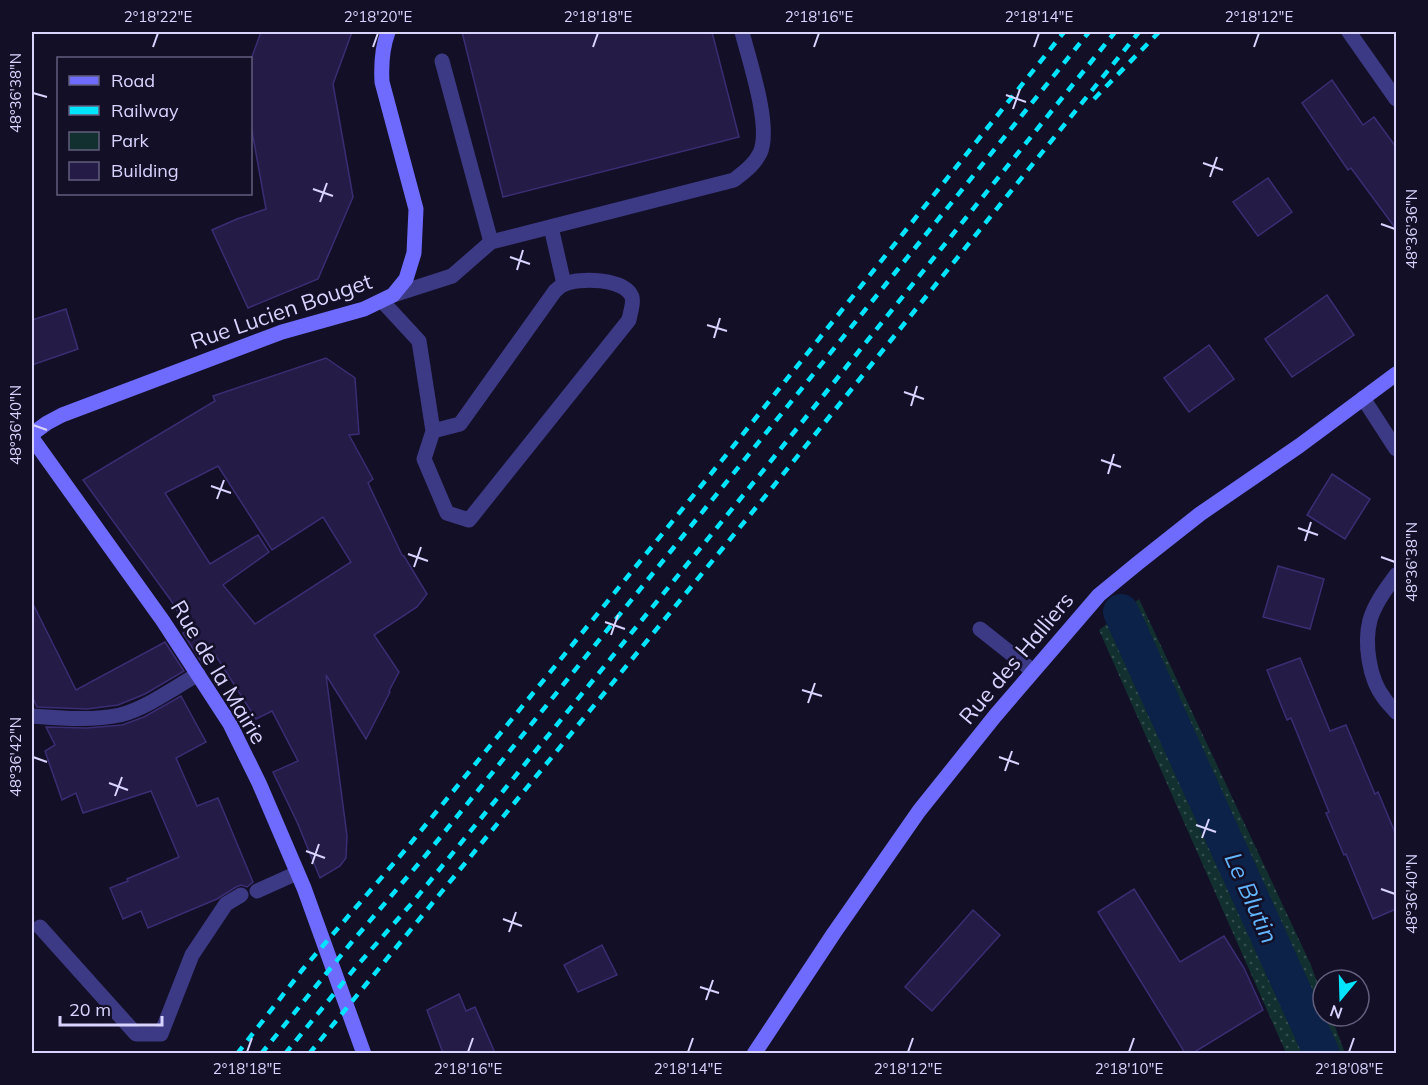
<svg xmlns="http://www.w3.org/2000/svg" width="1428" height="1085" viewBox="0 0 1428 1085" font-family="Mulish,sans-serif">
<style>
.green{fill:url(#green-dots)}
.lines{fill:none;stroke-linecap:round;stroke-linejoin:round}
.canal{stroke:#0c2248;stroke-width:36}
.building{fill:#241b47;stroke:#3b2d73;stroke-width:1.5;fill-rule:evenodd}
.service{stroke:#3d3a85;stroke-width:15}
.minor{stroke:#3d3a85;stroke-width:15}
.secondary{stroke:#6f6bff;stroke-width:15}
.rail{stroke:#00e5ff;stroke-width:4.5;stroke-dasharray:9 8;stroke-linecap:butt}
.ticks{fill:none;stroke:#d9d4ff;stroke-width:2}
.labels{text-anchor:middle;stroke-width:5;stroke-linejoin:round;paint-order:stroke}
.street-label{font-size:22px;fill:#d9d4ff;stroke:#130f26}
.water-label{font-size:24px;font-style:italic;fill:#62b6ff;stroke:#130f26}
.neatline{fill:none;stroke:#d9d4ff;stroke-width:2}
.ticks-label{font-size:15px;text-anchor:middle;fill:#d9d4ff}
</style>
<defs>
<pattern id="green-dots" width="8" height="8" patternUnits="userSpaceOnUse" patternTransform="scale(1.5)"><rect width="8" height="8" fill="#12302f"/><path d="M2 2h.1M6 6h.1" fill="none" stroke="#344d4e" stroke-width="1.8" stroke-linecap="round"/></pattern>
</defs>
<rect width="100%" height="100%" fill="#130f26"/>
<polygon class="green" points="1139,599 1310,963 1323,997 1323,1016 1331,1016 1345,1053 1286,1053 1099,630"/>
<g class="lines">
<polyline class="canal" points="1121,612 1322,1054"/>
</g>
<g class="building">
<polygon points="261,32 352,32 333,84 353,197 318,279 248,308 212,230 237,219 266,209 250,120 250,62"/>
<polygon points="462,32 712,32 739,137 503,197"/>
<polygon points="1332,80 1363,125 1374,117 1396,147 1396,229 1351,168 1348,170 1302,103"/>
<polygon points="1268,178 1292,212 1258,236 1233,202"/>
<polygon points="1327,295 1354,335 1292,377 1265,339"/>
<polygon points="66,309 78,349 32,365 32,320"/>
<polygon points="1209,345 1234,379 1189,412 1164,378"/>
<path d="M 326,358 L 355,378 L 359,434 L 349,435 L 373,479 L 368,483 L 402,555 L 404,556 L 427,594 L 417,607 L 374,635 L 399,672 L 389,691 L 390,692 L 366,739 L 326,675 L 347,836 L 346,858 L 340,866 L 320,878 L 297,822 L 273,772 L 298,761 L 272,711 L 256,719 L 216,656 L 202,663 L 183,633 L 189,630 L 170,599 L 83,480 L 215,401 L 213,396 ZM 218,466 L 272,550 L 323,517 L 351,562 L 255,624 L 223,585 L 269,552 L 258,535 L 210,564 L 165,493 Z"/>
<polygon points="1332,474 1370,499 1345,539 1307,515"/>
<polygon points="1278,566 1324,579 1310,629 1263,617"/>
<polygon points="32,602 76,690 165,642 184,671 145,694 118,705 87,709 37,707 32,696"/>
<polygon points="1300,658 1330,731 1346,725 1375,794 1378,792 1396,835 1396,909 1373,919 1346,854 1344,855 1326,813 1329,812 1291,718 1287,720 1267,670"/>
<polygon points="181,696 206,742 176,758 197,806 218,798 253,882 247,887 241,885 236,887 217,899 148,928 141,911 123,919 110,888 128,881 127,879 179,857 151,791 83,813 76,793 62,800 45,751 55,745 46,727 87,728 122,725 144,717"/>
<polygon points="1134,889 1180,962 1224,936 1244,968 1263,1010 1193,1053 1185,1053 1098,912"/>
<polygon points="973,910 1000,935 932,1011 905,987"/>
<polygon points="602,945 617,975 578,992 564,965"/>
<polygon points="459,994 466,1011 475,1007 495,1053 443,1053 427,1010"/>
</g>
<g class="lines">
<g class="service">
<polyline points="442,61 491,242"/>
<polyline points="551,227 564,284"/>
<path d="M 393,295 L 452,276 L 491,242 L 734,180 C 744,172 754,165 760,153 C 772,127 749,60 742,32"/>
<path d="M 382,301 L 419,341 L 433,431 L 424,459 L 447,513 L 469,520 L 629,320 C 630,313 634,303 632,297 C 625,278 578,277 563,285 C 560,286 558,289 555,291 L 460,424 L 433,431"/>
<polyline points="980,629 1033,671"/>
<polyline points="257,891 297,873"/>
<polyline points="40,927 136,1034 161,1034 192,955 226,904 241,895"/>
</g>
<g class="minor">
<polyline points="1349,32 1396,99"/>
<polyline points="1363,398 1396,449"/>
<path d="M 1396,575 C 1386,589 1375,603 1370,620 C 1364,643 1369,679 1384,698 C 1387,703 1392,707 1396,712"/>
<path d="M 32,716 C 60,718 92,721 120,715 C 145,709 176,687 198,674"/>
</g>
<g class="secondary">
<path d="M 32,434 L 47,423 L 62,415 L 282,332 L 364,309 L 393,295 L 406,279 L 414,253 L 416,209 L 382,82 C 381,64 382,48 388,32"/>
<polyline points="32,438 163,621 230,724 259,783 304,888 364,1054"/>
<polyline points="754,1054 834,933 919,811 995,716 1099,595 1138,563 1200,514 1299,446 1396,374"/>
</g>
<g class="rail">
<polyline points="1094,99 1159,32"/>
<polyline points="237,1054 303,969 406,849 556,665 727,454 1064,32"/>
<polyline points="261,1054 351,943 426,855 1089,32"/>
<polyline points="285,1054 355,968 413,902 758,477 1115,32"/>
<polyline points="309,1054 772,488 1139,32"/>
</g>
</g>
<path class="ticks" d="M 153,47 L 158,33M 373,47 L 378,33M 593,47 L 598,33M 814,47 L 819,33M 1034,47 L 1039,33M 1254,47 L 1259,33M 33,93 L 47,97M 1006,95 L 1026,102M 1013,109 L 1020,89M 1203,163 L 1223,170M 1210,177 L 1217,157M 313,189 L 333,196M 320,202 L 327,183M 1381,224 L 1395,229M 510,257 L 530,264M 517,270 L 523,250M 707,325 L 727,331M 714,338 L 720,318M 904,392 L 924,399M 911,406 L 917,386M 33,425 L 47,430M 1101,460 L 1121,467M 1108,474 L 1114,454M 211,486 L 231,493M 217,499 L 224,480M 1298,528 L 1318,535M 1305,541 L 1311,522M 408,554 L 428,561M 1381,557 L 1395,562M 414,567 L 421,547M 605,622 L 625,629M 611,635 L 618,615M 802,690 L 822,696M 808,703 L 815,683M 33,757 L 47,762M 999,757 L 1019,764M 1005,771 L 1012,751M 109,783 L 128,790M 115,796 L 122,777M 1196,825 L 1216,832M 1202,838 L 1209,819M 306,851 L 325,858M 312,864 L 319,844M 1381,889 L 1395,894M 503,919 L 522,926M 509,932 L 516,912M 700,987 L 719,993M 706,1000 L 713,980M 247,1052 L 252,1038M 468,1052 L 473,1038M 688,1052 L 693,1038M 908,1052 L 913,1038M 1129,1052 L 1134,1038M 1349,1052 L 1354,1038"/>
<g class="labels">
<g class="street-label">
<text transform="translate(281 311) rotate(-19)" y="8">Rue Lucien Bouget</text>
<text transform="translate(1016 658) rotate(-50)" y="8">Rue des Halliers</text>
<text transform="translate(219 672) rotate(59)" y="8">Rue de la Mairie</text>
</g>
<g class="water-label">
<text transform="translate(1251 898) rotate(66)" y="8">Le Blutin</text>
</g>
</g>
<rect width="1428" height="1085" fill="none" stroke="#130f26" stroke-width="66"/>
<rect x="57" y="57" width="195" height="138" fill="#130f26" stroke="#625e7d" stroke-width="1.5"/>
<rect x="69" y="76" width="30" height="9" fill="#6f6bff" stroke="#625e7d" stroke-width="1.5"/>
<text x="111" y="87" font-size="18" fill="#d9d4ff">Road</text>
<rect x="69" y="106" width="30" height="9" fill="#00e5ff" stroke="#625e7d" stroke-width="1.5"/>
<text x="111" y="117" font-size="18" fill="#d9d4ff">Railway</text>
<rect x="69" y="132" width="30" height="18" fill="#12302f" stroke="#625e7d" stroke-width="1.5"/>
<text x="111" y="147" font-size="18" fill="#d9d4ff">Park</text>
<rect x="69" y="162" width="30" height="18" fill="#241b47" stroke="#625e7d" stroke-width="1.5"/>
<text x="111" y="177" font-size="18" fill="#d9d4ff">Building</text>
<g transform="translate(1341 998) rotate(199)"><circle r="28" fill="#130f26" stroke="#625e7d" stroke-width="1.5"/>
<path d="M0-4.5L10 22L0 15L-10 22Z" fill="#00e5ff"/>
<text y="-9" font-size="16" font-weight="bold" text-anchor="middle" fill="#d9d4ff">N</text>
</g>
<path d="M60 1016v9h102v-9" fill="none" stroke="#d9d4ff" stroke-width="3"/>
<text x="69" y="1016" font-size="18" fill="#d9d4ff" stroke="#130f26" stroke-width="4.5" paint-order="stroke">20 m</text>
<rect x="33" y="33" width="1362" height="1019" class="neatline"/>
<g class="ticks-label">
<text x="158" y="22">2°18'22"E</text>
<text x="378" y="22">2°18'20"E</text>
<text x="598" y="22">2°18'18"E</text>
<text x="819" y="22">2°18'16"E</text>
<text x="1039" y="22">2°18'14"E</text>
<text x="1259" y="22">2°18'12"E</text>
<text transform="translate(16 93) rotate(-90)" y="5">48°36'38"N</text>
<text transform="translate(1412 229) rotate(-90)" y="5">48°36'36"N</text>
<text transform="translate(16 425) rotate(-90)" y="5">48°36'40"N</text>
<text transform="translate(1412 562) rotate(-90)" y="5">48°36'38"N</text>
<text transform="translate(16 757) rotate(-90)" y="5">48°36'42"N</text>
<text transform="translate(1412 894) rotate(-90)" y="5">48°36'40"N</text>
<text x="247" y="1074">2°18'18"E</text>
<text x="468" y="1074">2°18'16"E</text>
<text x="688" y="1074">2°18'14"E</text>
<text x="908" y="1074">2°18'12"E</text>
<text x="1129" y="1074">2°18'10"E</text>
<text x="1349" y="1074">2°18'08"E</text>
</g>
</svg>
